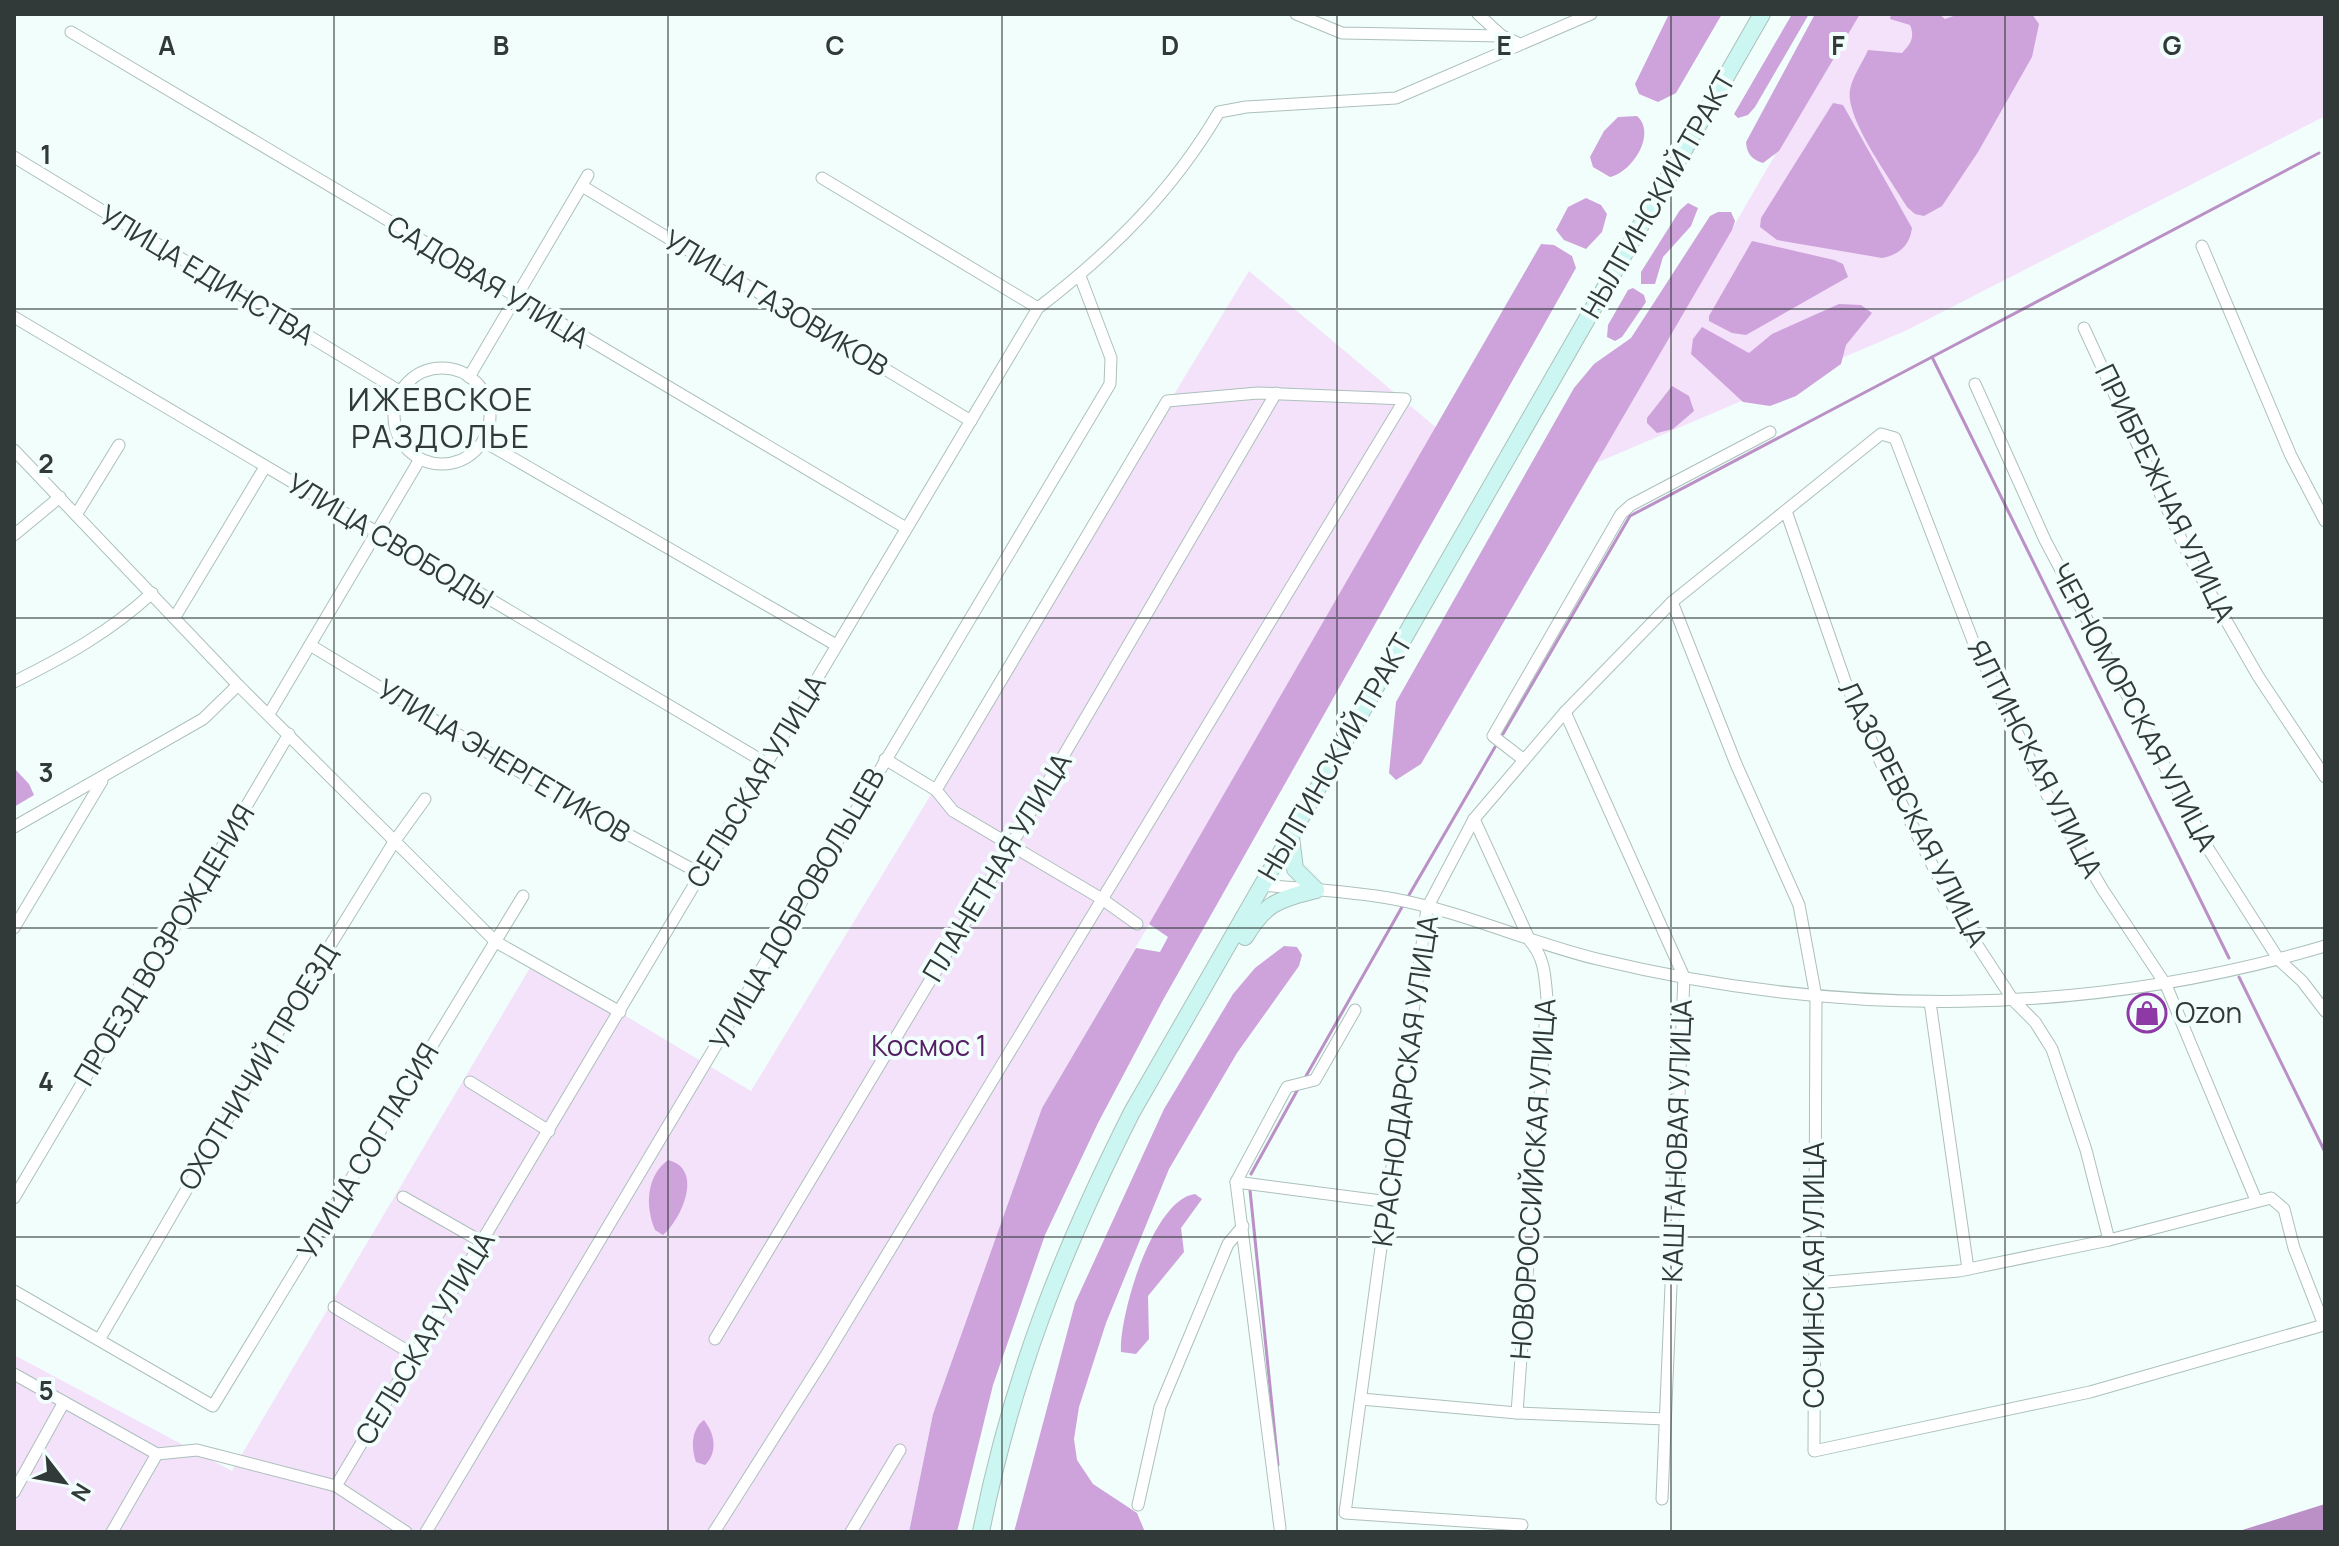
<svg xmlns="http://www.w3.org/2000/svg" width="2339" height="1546" viewBox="0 0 2339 1546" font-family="Manrope,sans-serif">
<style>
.green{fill:#f4e1fa}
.forest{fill:#cea3dc}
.water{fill:#ba90c7}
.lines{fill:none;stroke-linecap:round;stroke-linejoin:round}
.stream{stroke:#ba90c7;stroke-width:3}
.minor-casing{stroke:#acc0bc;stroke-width:13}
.secondary-casing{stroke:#acc0bc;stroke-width:18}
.minor{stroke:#fff;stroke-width:11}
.secondary{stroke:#ccf6f1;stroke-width:16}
.grid{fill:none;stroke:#323a39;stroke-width:2;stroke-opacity:0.55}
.labels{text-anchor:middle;stroke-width:8;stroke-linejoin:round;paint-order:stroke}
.street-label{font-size:28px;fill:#323a39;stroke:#f1fefc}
.poi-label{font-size:28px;fill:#323a39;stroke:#f1fefc;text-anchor:start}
.park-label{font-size:28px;fill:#542063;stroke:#f1fefc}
.quarter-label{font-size:32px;letter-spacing:2px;fill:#323a39;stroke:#f1fefc}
.grid-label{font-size:26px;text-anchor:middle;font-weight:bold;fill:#323a39;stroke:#f1fefc;stroke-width:8;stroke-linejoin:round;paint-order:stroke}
</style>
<rect width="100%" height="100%" fill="#f1fefc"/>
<g class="green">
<polygon points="1857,14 2325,14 2325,116 1905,331 1596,463"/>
<polygon points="1249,271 1438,429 1042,1108 933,1414 909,1532 14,1532 14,1355 232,1471 534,961 751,1091"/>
</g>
<g class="forest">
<polygon points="1669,14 1722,14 1676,93 1658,102 1639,94 1635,84"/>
<polygon points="1792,14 1809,14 1755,107 1748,115 1738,118 1734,114"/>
<path d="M 1815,14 L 1860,14 L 1779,151 L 1763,163 C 1751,159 1747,154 1746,142 Z"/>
<path d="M 1891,14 L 1939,14 L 1945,19 L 1959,14 L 2032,14 L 2039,24 L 2032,57 L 1978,152 L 1942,206 L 1924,216 L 1915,214 L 1907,207 C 1892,181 1845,119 1850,90 C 1852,77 1863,62 1868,50 L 1902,53 C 1911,44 1915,37 1910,25 L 1890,19 Z"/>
<path d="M 1833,103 L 1843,105 L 1912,228 C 1910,246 1898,255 1882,258 L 1777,240 L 1760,227 L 1761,218 Z"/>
<path d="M 1637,116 C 1657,134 1632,172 1610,177 L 1593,167 L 1590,157 L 1604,131 L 1618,117 Z"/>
<polygon points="1586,198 1601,205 1607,214 1602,232 1586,249 1564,240 1556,230 1568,207"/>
<polygon points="1688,203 1698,208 1691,226 1663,257 1655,284 1641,284 1641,272 1680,210"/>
<polygon points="1718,212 1731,212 1735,221 1732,230 1421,764 1396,780 1389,773 1396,702 1574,388 1594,364 1631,338 1710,216"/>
<polygon points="1752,241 1834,260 1843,264 1848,277 1746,335 1732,333 1709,321 1709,316"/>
<polygon points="1541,244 1554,245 1572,256 1576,268 1163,1000 1098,1123 1045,1235 993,1385 957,1532 909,1532 933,1414 1042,1108 1136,948 1160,952 1168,937 1149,924"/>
<polygon points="1633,288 1644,295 1646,302 1622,337 1615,341 1607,337 1608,325 1628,290"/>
<polygon points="1839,304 1861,305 1872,313 1846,345 1841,364 1796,396 1770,406 1743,402 1691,354 1693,339 1702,327 1749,353 1772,334"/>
<polygon points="1672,386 1689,396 1694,411 1673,429 1657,433 1647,423 1647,418"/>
<polygon points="14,768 29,784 34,795 14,807"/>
<polygon points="1284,946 1297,947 1302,955 1299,966 1237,1053 1169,1169 1106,1323 1079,1407 1074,1439 1077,1460 1093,1484 1137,1513 1145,1532 1014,1532 1075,1303 1164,1109 1233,994 1255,968"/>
<path d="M 668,1160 C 704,1169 682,1218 663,1235 L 655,1230 C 645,1207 646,1176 668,1160 Z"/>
<path d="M 1195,1194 L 1202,1199 L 1181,1228 L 1184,1252 L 1148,1296 L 1149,1339 L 1136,1354 L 1121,1352 C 1119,1315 1153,1199 1195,1194 Z"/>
<path d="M 704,1420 C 715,1434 718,1452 705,1465 L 696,1462 C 691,1448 691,1429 704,1420 Z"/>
</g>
<polygon class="water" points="2325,1504 2325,1532 2236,1532"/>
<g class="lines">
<g class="stream">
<polyline points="1503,734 1630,516 1932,357"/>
<polyline points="1409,895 1495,747"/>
<polyline points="2229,958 1932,357 2319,153"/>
<polyline points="2239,977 2325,1152"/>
<polyline points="1306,1076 1402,907"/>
<polyline points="1251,1174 1298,1089"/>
<polyline points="1250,1190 1278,1465"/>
</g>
<g class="minor-casing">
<g id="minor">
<polyline points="1296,14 1342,33 1502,36 1520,44"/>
<polyline points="1478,14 1502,36"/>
<polyline points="71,32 906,528"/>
<polyline points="14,157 401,392"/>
<polyline points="822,178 1038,308"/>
<polyline points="582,186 971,421"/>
<polyline points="2202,246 2291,456 2325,521"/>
<polyline points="14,317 766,763"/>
<polyline points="2084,328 2188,554 2258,676 2325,777"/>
<circle cx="442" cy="416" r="48"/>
<polyline points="469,377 588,175"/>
<polyline points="1975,384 2045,540 2209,850 2279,960 2302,981 2325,1011"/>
<polyline points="483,441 836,645"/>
<polyline points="14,450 238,685 496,942 620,1012"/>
<polyline points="1786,511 1845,681 1882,765 1957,914 2013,1000 2035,1022 2052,1049 2086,1150 2109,1240"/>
<polyline points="76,515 119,445"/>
<polyline points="14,535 60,497"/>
<polyline points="1672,602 1736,764 1799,905 1816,997 1814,1451 2090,1392 2324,1325 2294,1248 2284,1209 2271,1198 2109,1240 1959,1271 1815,1283"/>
<polyline points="175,617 265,467"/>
<polyline points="310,645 583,810 701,874"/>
<path d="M 14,682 C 64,657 110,632 152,593"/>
<polyline points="1565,712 1684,977 1662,1499"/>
<polyline points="269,714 420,459"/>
<polyline points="885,759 936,790 953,811 1102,899 1137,924"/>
<polyline points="1524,760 1493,736 1621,514 1631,505 1770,432"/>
<path d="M 1474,819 L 1530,941 C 1545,958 1545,977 1547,999 L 1517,1413"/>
<polyline points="14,827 203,719 238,685"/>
<path d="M 1262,885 C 1306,889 1351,891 1394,899 C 1460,911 1531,943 1597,959 C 1840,1018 2086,1017 2325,946"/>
<polyline points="14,928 102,781"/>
<polyline points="1930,1002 1968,1269"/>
<polyline points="470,1082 549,1131"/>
<polyline points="1236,1182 1389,1202"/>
<polyline points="403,1197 482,1242"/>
<polyline points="14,1198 289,734"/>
<polyline points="14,1291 213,1406 523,896"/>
<polyline points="334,1307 414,1355"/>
<polyline points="715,1339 1000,864 1276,393"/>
<polyline points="99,1340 305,986 394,842 425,799"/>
<polyline points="14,1374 157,1454 197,1450 336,1486 406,1532"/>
<polyline points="1361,1399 1517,1413 1665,1419"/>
<path d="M 336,1486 L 1038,308 C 1111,252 1172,192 1219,112 L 1246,107 L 1396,98 L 1591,14"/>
<polyline points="14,1492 64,1402"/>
<polyline points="1138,1505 1160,1407 1228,1244 1243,1226"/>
<polyline points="1522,1525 1345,1513 1427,908 1474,819 1565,712 1672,602 1881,434 1895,438 1973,641 2046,793 2103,890 2166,985 2256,1200"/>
<polyline points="1280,1528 1236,1182 1287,1087 1315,1080 1355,1010"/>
<polyline points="112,1532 157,1454"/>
<polyline points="426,1532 1110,384 1111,358 1080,276"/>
<polyline points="714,1532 825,1357 1405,399 1258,393 1167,401 936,790"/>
<polyline points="851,1532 900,1450"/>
</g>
</g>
<g class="secondary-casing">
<g id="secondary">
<polyline points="1291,837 1295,869 1316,890"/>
<path d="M 1245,937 C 1266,902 1278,900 1316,890"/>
<path d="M 981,1532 C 1012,1377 1061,1253 1132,1112 L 1762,14"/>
</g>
</g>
<use href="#minor" class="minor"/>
<use href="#secondary" class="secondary"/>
</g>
<path class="grid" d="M 334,14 L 334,1532M 668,14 L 668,1532M 1002,14 L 1002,1532M 1337,14 L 1337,1532M 1671,14 L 1671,1532M 2005,14 L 2005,1532M 14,309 L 2325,309M 14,618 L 2325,618M 14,928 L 2325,928M 14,1237 L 2325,1237"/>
<defs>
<g id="shop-ring" transform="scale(2)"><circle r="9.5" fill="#f1fefc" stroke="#8e39a6" stroke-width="1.5"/><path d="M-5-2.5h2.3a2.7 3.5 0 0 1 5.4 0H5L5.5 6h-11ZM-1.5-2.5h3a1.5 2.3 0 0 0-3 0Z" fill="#8e39a6"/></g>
</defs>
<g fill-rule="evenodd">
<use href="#shop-ring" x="2147" y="1013"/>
</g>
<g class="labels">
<g class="street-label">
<text transform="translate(1658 195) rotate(-60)" y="10">НЫЛГИНСКИЙ ТРАКТ</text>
<text transform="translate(207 275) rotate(31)" y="10">УЛИЦА ЕДИНСТВА</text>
<text transform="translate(488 282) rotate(31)" y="10">САДОВАЯ УЛИЦА</text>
<text transform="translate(776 303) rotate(31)" y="10">УЛИЦА ГАЗОВИКОВ</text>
<text transform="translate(2165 493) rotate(64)" y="10">ПРИБРЕЖНАЯ УЛИЦА</text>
<text transform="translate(390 541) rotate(31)" y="10">УЛИЦА СВОБОДЫ</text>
<text transform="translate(2134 707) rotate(62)" y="10">ЧЕРНОМОРСКАЯ УЛИЦА</text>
<text transform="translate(1335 757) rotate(-60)" y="10">НЫЛГИНСКИЙ ТРАКТ</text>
<text transform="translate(2035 759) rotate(63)" y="10">ЯЛТИНСКАЯ УЛИЦА</text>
<text transform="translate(504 761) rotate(31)" y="10">УЛИЦА ЭНЕРГЕТИКОВ</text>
<text transform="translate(756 781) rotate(-59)" y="10">СЕЛЬСКАЯ УЛИЦА</text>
<text transform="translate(1913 814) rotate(63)" y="10">ЛАЗОРЕВСКАЯ УЛИЦА</text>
<text transform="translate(997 867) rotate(-59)" y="10">ПЛАНЕТНАЯ УЛИЦА</text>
<text transform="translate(797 909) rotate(-60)" y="10">УЛИЦА ДОБРОВОЛЬЦЕВ</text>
<text transform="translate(164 945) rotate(-59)" y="10">ПРОЕЗД ВОЗРОЖДЕНИЯ</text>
<text transform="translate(258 1067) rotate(-59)" y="10">ОХОТНИЧИЙ ПРОЕЗД</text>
<text transform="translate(1405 1081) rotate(-82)" y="10">КРАСНОДАРСКАЯ УЛИЦА</text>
<text transform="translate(1677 1141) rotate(-88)" y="10">КАШТАНОВАЯ УЛИЦА</text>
<text transform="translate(368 1151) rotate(-59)" y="10">УЛИЦА СОГЛАСИЯ</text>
<text transform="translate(1533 1179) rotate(-86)" y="10">НОВОРОССИЙСКАЯ УЛИЦА</text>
<text transform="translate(1814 1275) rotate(-90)" y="10">СОЧИНСКАЯ УЛИЦА</text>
<text transform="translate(425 1338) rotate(-59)" y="10">СЕЛЬСКАЯ УЛИЦА</text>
</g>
<g class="poi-label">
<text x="2175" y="1023">Ozon</text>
</g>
<g class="park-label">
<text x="929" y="1056">Космос 1</text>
</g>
<g class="quarter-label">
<text x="441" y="411">ИЖЕВСКОЕ<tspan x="441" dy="37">РАЗДОЛЬЕ</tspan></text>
</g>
</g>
<g class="grid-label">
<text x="167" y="55">A</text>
<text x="501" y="55">B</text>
<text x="835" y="55">C</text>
<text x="1170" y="55">D</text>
<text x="1504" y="55">E</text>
<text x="1838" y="55">F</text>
<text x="2172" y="55">G</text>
<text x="46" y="164">1</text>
<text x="46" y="473">2</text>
<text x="46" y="782">3</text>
<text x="46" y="1091">4</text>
<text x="46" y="1400">5</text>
</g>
<rect width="2339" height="1546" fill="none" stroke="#323a39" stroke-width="32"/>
<g transform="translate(64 1482) rotate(121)" stroke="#f1fefc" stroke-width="6" paint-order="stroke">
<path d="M0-6L14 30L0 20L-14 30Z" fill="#323a39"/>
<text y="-12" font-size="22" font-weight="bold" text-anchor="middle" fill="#323a39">N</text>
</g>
</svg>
